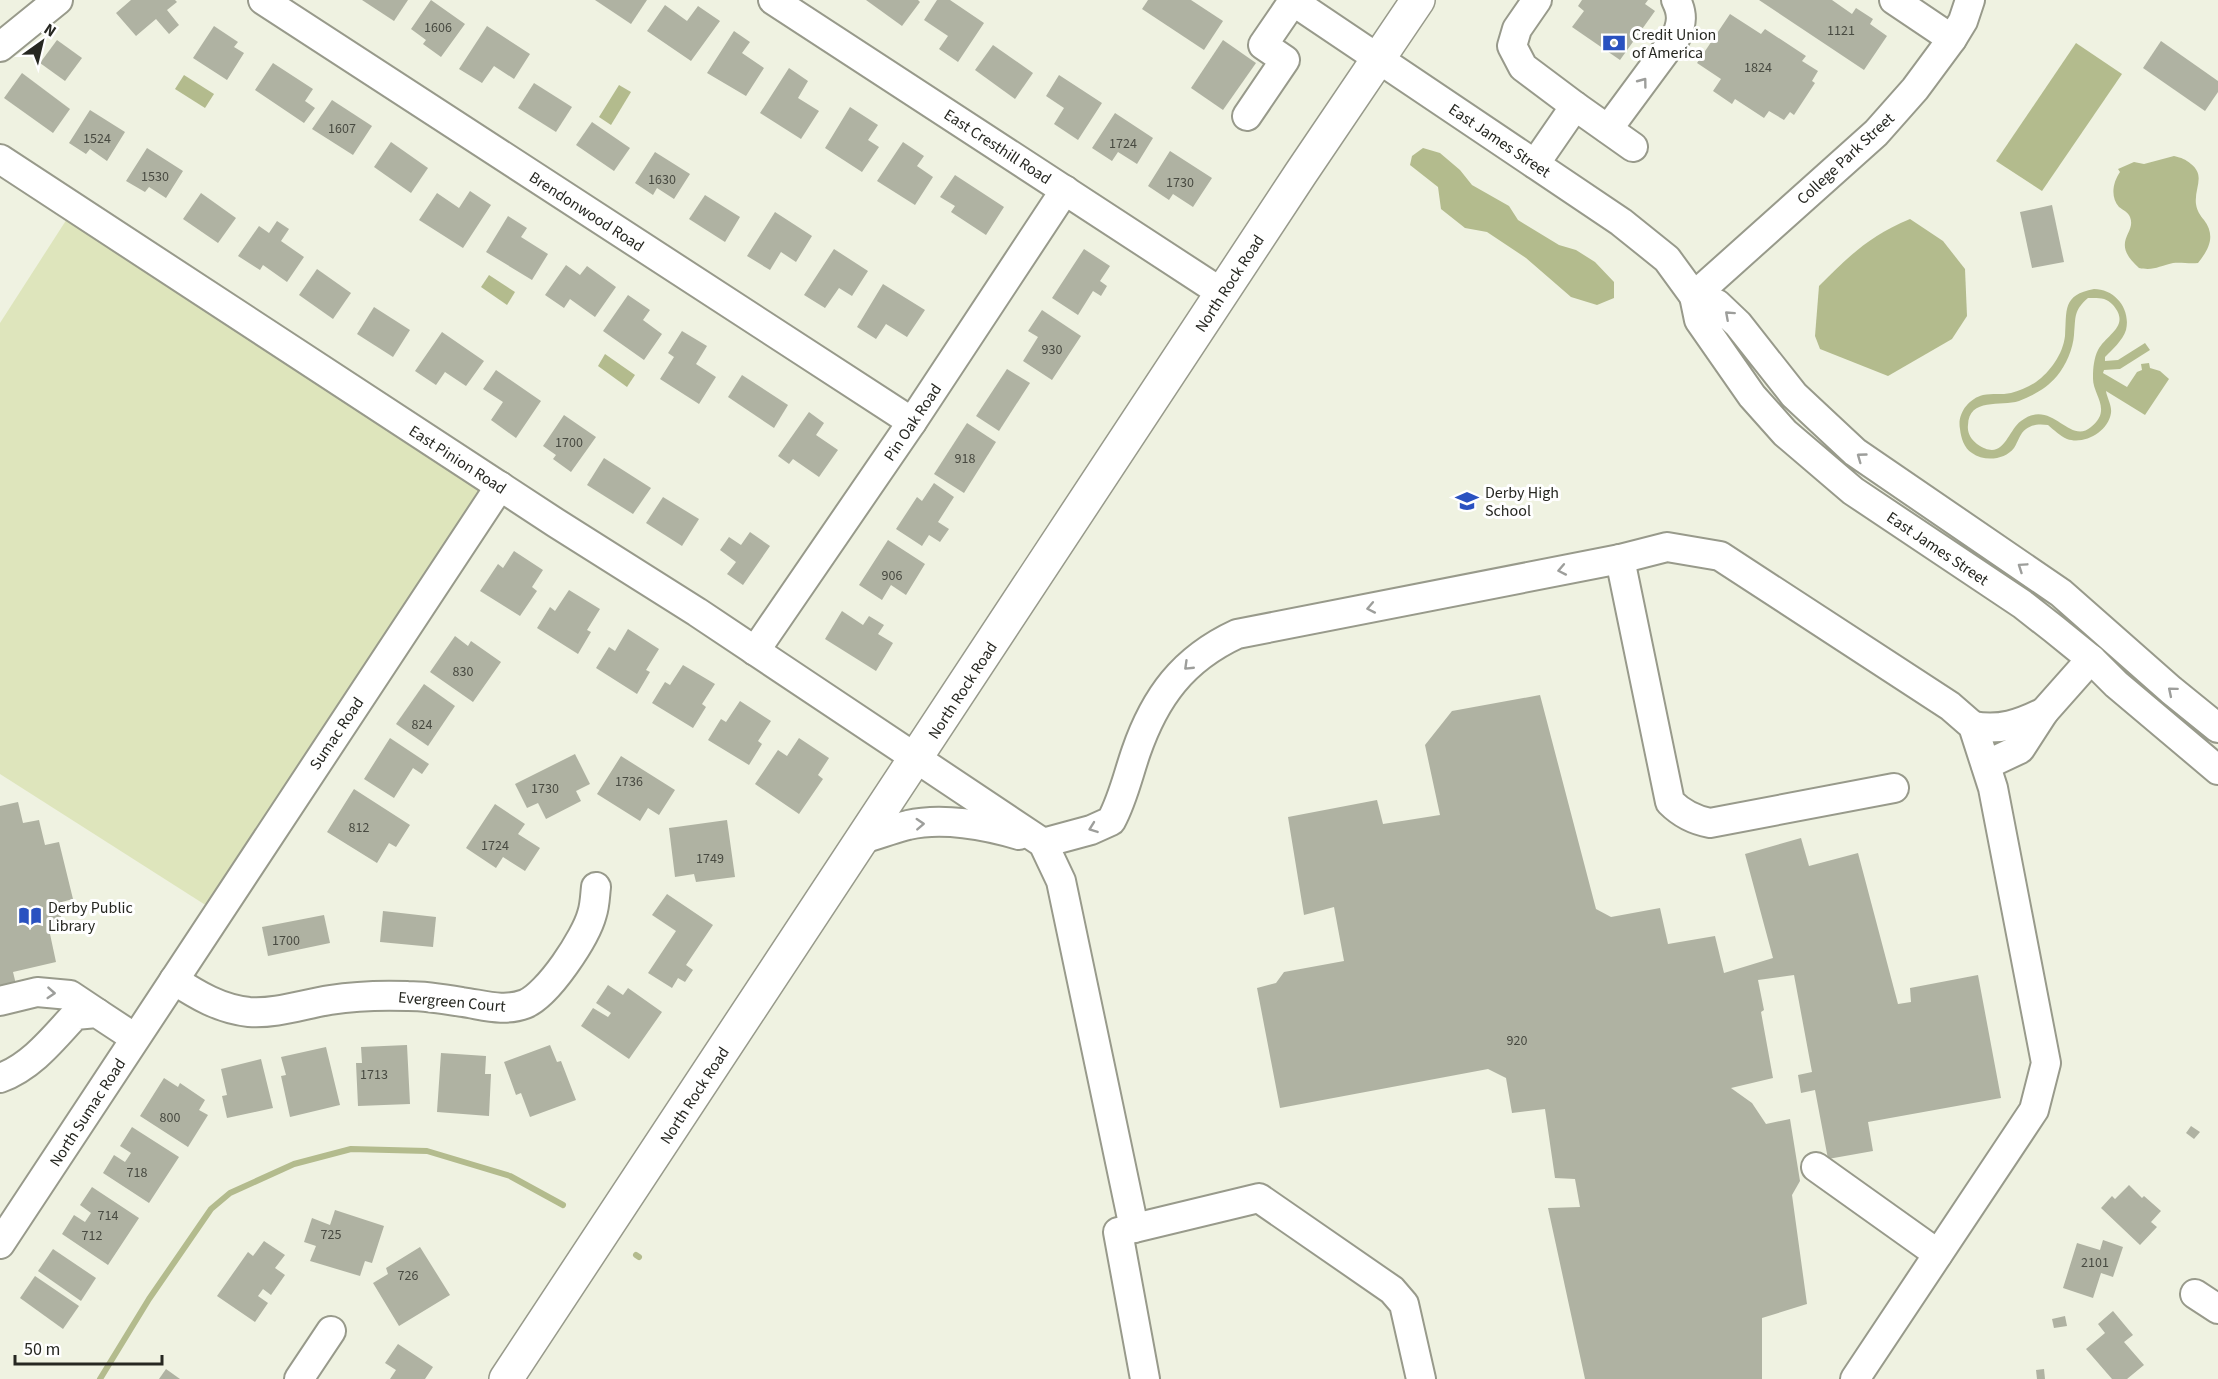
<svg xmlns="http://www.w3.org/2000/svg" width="2218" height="1379" viewBox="0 0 2218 1379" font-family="'Source Sans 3',sans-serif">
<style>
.green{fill:#dee5bc}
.water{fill:#b3bb8d;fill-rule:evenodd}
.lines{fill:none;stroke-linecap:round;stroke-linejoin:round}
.stream{stroke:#b3bb8d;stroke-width:6}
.building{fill:#afb2a2}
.minor-casing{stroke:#989a8b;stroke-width:32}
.major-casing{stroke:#989a8b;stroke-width:36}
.minor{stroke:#fff;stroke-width:28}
.major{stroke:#fff;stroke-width:33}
.oneway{stroke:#9d9e9b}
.labels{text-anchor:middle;stroke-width:6;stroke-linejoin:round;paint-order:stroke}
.number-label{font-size:14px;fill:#484a41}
.poi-label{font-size:16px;fill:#262721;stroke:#fff;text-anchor:start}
.street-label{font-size:16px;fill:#262721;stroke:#fff}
</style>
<rect width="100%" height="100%" fill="#eff2e1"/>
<polygon class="green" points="74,208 500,486 218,913 0,774 0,323"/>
<g class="water">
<polygon points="2076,43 2122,74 2042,191 1996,161"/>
<polygon points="184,75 214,94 205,108 175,89"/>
<polygon points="619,85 631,92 611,125 599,117"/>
<polygon points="1423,148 1440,153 1460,170 1472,185 1509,206 1518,220 1559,245 1576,250 1595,262 1614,282 1614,298 1597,305 1571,297 1526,258 1487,232 1465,228 1441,209 1438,187 1410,165 1412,156"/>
<path d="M 2174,156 C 2182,158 2185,159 2191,164 C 2206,176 2194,188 2196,204 C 2197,211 2200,215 2204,220 C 2216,236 2209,249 2198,263 C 2189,264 2181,262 2173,263 C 2159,266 2154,271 2139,268 C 2109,241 2137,234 2130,217 C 2128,212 2123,210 2119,207 C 2110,197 2113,182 2120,172 L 2118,169 L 2134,162 L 2144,164 Z"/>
<path d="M 1910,219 L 1943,241 L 1965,269 L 1967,316 L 1952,339 L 1888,376 L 1820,349 L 1815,336 L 1819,286 C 1849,256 1869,236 1910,219 Z"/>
<polygon points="489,275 515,292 507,305 481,287"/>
<path d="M 2094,289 C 2115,289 2131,309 2126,330 C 2123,340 2112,350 2105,357 L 2105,361 L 2118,360 L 2145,343 L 2150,350 L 2120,369 L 2104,370 L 2103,373 L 2127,387 L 2137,372 L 2142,370 L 2141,364 L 2149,363 L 2150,368 L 2160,371 L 2169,379 L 2145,415 L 2106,391 C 2107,398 2112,405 2111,413 C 2108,432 2084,445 2067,439 C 2060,436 2054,430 2048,425 C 2040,424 2033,424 2026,429 C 2020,433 2018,442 2014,448 C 2005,460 1984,462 1972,453 C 1964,448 1961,438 1960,429 C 1957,414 1968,399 1983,395 C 1992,393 2002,395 2011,393 C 2019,391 2029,387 2036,382 C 2050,372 2063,354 2065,336 C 2067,310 2062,295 2094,289 ZM 2088,298 C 2098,298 2106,297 2113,305 C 2131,326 2107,334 2098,350 C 2094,358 2093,368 2093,377 C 2092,395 2113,409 2091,427 C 2069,446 2052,397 2021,421 C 2007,431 2004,463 1977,444 C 1971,439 1967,433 1968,425 C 1969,397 2001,407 2019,401 C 2034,395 2047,388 2057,376 C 2066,365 2073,349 2074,335 C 2076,317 2073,311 2088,298 Z"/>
<polygon points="605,354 635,375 627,387 598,366"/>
</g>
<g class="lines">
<g class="stream">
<polyline points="636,1255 639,1257"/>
<polyline points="100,1379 149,1299 211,1209 230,1193 294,1164 351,1149 427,1151 510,1176 563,1205"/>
</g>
</g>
<g class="building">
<polygon points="131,0 175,0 177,2 167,10 179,25 169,34 156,19 136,36 116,13"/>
<polygon points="362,0 408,0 394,21"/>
<polygon points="431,0 465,24 441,57 423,44 426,40 411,29"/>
<polygon points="595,0 647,0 631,24"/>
<polygon points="866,0 918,0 920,2 902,26"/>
<polygon points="937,0 950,0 984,23 958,62 939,49 948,36 924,20"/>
<polygon points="1148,0 1191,0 1223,21 1204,50 1142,9"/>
<polygon points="1582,0 1648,0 1645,4 1655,11 1620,60 1572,27 1584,11 1578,6"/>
<polygon points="1759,0 1832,0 1852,14 1856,8 1873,19 1870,24 1887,36 1864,70"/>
<polygon points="665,5 687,21 698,6 720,21 691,61 647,31"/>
<polygon points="1730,14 1761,34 1765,29 1806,56 1802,61 1818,71 1812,81 1815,83 1794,115 1790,112 1784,120 1769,111 1764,118 1735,99 1732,104 1713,91 1721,79 1697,63"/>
<polygon points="214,26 238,42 234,47 244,53 227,80 193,58"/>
<polygon points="487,26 530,54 514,79 494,66 482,83 459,69"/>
<polygon points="734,31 750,42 742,53 764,68 746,96 707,73"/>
<polygon points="57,40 82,58 65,81 40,63"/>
<polygon points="1223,40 1256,63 1223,110 1191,88"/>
<polygon points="2161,41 2218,81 2218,92 2205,111 2143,68"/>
<polygon points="993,45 1033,73 1015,99 975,70"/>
<polygon points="273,63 313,89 305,101 315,108 304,123 255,90"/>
<polygon points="789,68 808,81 798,98 819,111 801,139 760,113"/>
<polygon points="22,73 70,109 53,133 4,98"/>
<polygon points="1059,75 1102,103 1078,140 1054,124 1064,108 1046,96"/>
<polygon points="534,83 572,107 556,132 518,108"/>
<polygon points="332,100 372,126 353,155 312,129"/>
<polygon points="850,107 878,125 868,140 879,147 862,172 825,148"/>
<polygon points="90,110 125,132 107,161 90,149 86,154 69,143"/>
<polygon points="1115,113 1153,138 1137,164 1118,152 1112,161 1092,148"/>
<polygon points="592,122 630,148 614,171 576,145"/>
<polygon points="391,142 428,168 411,193 374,167"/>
<polygon points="903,142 924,156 917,166 933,177 915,205 877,181"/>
<polygon points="147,148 183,171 166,198 149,187 145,192 126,181"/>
<polygon points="1170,151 1212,178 1193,207 1173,194 1169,200 1148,186"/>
<polygon points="655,152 690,174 674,199 657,188 653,195 635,183"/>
<polygon points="955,175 1004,207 986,235 951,212 955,206 940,197"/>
<polygon points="470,191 491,205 463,248 419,220 437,193 459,208"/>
<polygon points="201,193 236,218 218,243 183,219"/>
<polygon points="705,195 740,217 725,242 689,219"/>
<polygon points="2052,205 2064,262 2032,268 2020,212"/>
<polygon points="775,212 812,236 796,262 781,252 770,270 747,256"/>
<polygon points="508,216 527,228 521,237 548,254 532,280 486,252"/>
<polygon points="277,221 289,229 281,241 304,257 287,282 263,265 260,270 238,256 259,226 269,233"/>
<polygon points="834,249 868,271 852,296 839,288 825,308 804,295"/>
<polygon points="1084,249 1110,266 1100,281 1107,286 1101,296 1093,291 1078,315 1052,298"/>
<polygon points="566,265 580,275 587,266 616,287 595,317 570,299 564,308 545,295"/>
<polygon points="317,269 351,293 333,319 299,295"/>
<polygon points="883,284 925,310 907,337 886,324 876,339 857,327"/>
<polygon points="628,295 650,310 643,320 662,334 644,360 603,331"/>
<polygon points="374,307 410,330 393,357 357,334"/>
<polygon points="1042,310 1081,336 1052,380 1023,361 1038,337 1028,331"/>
<polygon points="682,331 707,346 696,364 716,377 699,404 660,379 674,357 668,353"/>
<polygon points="442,332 484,361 466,386 445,372 436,385 415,371"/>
<polygon points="1007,369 1030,383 999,431 976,416"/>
<polygon points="496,370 541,401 516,438 491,420 503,402 483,389"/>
<polygon points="742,375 788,405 774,428 728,397"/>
<polygon points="809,412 824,423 816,435 838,450 819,477 793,459 789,464 778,456"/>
<polygon points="564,415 596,437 571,472 553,459 556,455 543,446"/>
<polygon points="967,423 996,442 964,493 934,474"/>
<polygon points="604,458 651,488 633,514 587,485"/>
<polygon points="934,483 954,497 938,522 949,529 940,542 929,535 922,546 896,529 917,497 922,501"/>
<polygon points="663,497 699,519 682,546 646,523"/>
<polygon points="750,532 770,546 743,585 727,574 736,562 720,550 729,537 741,545"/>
<polygon points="888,540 925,564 906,595 891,585 882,600 859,585"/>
<polygon points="514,551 543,570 532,587 537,591 520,616 480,591 498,564 503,568"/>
<polygon points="569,590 600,609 587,630 591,632 578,654 537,628 550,607 555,611"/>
<polygon points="842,611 863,625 869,616 884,625 878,634 893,643 876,671 825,639"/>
<polygon points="628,629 659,649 646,670 650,672 637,694 596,668 609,647 615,651"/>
<polygon points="455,636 468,646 471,641 501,662 473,702 430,672"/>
<polygon points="683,665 715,684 702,704 706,707 693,728 652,703 665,682 670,685"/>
<polygon points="424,684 455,706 428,746 396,724"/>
<polygon points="1540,695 1596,909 1611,917 1660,908 1668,944 1715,936 1724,973 1773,958 1745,854 1801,838 1809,866 1858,853 1898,1004 1911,1002 1910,988 1978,975 2001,1098 1868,1122 1873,1151 1828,1159 1815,1090 1801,1093 1798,1075 1812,1072 1794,975 1758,980 1764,1010 1761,1012 1773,1078 1731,1088 1752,1103 1766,1124 1790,1119 1800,1181 1792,1195 1807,1304 1762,1318 1762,1379 1585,1379 1548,1208 1580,1207 1575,1179 1555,1178 1545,1109 1512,1113 1506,1078 1488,1069 1280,1108 1257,988 1276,983 1284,972 1344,961 1334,907 1304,915 1288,817 1377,800 1383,824 1440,815 1425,745 1452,711"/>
<polygon points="740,701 771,721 758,741 762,744 749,765 708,740 721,719 726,722"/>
<polygon points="390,738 429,764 422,774 413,768 394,798 364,779"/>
<polygon points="799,738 829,758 818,775 823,779 799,814 755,784 778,750 787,756"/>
<polygon points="575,754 590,784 576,791 581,801 546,819 538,803 527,808 515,784"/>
<polygon points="621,756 675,790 659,815 648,808 640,821 597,794"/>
<polygon points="354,789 410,825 396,847 389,843 377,863 327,832"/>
<polygon points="18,802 23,823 39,820 45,845 59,842 73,899 58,903 64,930 50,934 56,962 13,972 21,1005 0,1010 0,806"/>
<polygon points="495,804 525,824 518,834 540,848 525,871 503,857 496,868 466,848"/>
<polygon points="727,820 735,877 696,882 694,874 675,877 669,828"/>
<polygon points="667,894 713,925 686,965 693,970 685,982 678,978 672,988 648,973 676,931 652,915"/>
<polygon points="383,911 436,917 433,947 380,942"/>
<polygon points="324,915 330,943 268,956 262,927"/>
<polygon points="608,985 623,995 628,988 662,1012 629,1059 581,1026 593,1008 608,1017 611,1013 596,1003"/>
<polygon points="407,1045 410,1104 358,1106 356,1063 362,1063 361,1047"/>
<polygon points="550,1045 557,1062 561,1061 576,1100 530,1117 521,1093 516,1095 504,1062"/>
<polygon points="326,1047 340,1105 290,1117 281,1076 286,1075 281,1057"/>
<polygon points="441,1053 486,1056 485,1074 491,1074 489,1116 437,1112"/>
<polygon points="261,1059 273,1108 227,1118 222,1096 227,1095 221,1069"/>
<polygon points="164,1078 178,1087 180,1083 205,1100 199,1110 208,1115 188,1147 140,1116"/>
<polygon points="2191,1126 2200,1132 2194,1139 2186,1133"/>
<polygon points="132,1127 179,1157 149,1203 103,1173 114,1155 125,1162 131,1153 120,1146"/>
<polygon points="2129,1185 2142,1198 2144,1196 2161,1211 2151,1222 2157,1227 2140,1245 2101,1208 2112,1196 2115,1199"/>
<polygon points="92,1187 139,1218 108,1265 62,1234 74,1215 85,1222 91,1213 80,1205"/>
<polygon points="335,1210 384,1226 372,1263 365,1261 360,1276 310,1261 316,1246 304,1242 312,1218 330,1225"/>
<polygon points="2103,1240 2123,1247 2113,1277 2101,1273 2093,1298 2063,1288 2077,1243 2100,1250"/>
<polygon points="264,1241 285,1255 275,1268 285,1275 271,1295 263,1289 258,1296 268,1303 255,1322 217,1296 248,1252 253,1256"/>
<polygon points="420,1247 450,1295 399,1326 373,1283 388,1274 386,1268"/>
<polygon points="53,1249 96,1278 81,1301 38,1271"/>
<polygon points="35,1276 79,1306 63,1329 20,1298"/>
<polygon points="2113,1311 2133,1335 2124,1342 2144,1365 2127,1379 2112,1379 2086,1349 2105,1333 2098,1324"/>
<polygon points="2065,1316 2067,1326 2054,1328 2052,1319"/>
<polygon points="398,1344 433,1367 425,1379 390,1379 396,1370 385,1363"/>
<polygon points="166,1369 180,1379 159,1379"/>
<polygon points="2044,1369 2045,1379 2037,1379 2036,1370"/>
</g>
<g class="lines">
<g class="minor-casing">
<g id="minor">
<polyline points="263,0 912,422"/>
<polyline points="773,0 1222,293"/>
<polyline points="1291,0 1621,222 1667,259 1694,296 1876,133 1915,89 1952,39 1963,21 1970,0"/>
<polyline points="1537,0 1517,29 1512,46 1523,67 1575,106"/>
<polyline points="1894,0 1952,39"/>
<polyline points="0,47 58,0"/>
<polyline points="1247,116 1285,60 1263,45 1293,1"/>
<path d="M 1608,129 L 1676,37 C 1682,23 1683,14 1676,0"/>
<polyline points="0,159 556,523 697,612 1043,843 1061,881 1134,1228"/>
<polyline points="1535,164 1575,106 1633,147"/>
<path d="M 1620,559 L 1670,802 C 1682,814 1694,820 1710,823 L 1894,788"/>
<polyline points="755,651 912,422 1065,190"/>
<path d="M 1973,726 C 2000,731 2020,724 2044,712"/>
<polyline points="2218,728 2171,690 2061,593 1855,452 1794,395 1738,324 1717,304 1694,296 1699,320 1752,396 1785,433 1853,491 2022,604 2054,629 2091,659 2116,684 2218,770"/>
<polyline points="1986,765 2020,749 2044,712 2091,659"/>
<path d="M 863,839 C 878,834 893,829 908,825 C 942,817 986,825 1019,835"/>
<path d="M 1043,843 L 1091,830 L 1111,821 C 1123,799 1128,775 1136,752 C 1155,697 1183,659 1237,634 L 1620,559 L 1667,547 L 1720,556 L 1950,706 L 1973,726 L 1993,788 L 2046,1063 L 2034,1110 L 1855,1379"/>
<path d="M 174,980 C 197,995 220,1009 249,1012 C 276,1014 304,1004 330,1000 C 355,996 382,995 408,996 C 426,996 444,999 462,1002 C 484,1005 504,1012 525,1004 C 548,995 586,937 592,914 C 595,905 595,895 596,887"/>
<polyline points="0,1001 37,992 70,995 97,1013"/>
<path d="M 0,1078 C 31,1067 53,1039 75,1015 L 97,1013 L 135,1038"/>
<polyline points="1816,1167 1938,1254"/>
<polyline points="0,1244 500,486"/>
<polyline points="2195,1294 2218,1309"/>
<polyline points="299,1379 331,1331"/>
<polyline points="1145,1379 1118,1232 1259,1198 1392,1290 1404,1304 1421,1379"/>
</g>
</g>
<g class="major-casing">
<polyline id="major" points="506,1379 1301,173 1418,0"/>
</g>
<use href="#minor" class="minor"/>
<use href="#major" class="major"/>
</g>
<defs><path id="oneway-chevron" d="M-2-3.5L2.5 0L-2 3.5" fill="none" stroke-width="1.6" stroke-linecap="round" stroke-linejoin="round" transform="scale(1.5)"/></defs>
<g class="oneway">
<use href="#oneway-chevron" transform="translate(1643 82) rotate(-53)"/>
<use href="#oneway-chevron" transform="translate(1729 315) rotate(-138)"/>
<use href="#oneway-chevron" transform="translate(1861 457) rotate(-144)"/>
<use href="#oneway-chevron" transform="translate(2022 567) rotate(-146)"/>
<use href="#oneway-chevron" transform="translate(1562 570) rotate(169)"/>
<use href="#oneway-chevron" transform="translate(1371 608) rotate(169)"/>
<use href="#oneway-chevron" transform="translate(1188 666) rotate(136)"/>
<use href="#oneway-chevron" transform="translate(2172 691) rotate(-140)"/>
<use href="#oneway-chevron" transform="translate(920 824) rotate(-3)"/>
<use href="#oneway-chevron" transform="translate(1093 828) rotate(160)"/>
<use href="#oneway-chevron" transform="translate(51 993) rotate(4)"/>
</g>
<defs>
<g id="bank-bare" transform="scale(1.8)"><path d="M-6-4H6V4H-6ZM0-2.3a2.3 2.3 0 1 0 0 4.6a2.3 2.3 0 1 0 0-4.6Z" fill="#2951c0" stroke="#fff" stroke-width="2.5" paint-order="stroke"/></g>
<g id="school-bare" transform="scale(1.8)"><path d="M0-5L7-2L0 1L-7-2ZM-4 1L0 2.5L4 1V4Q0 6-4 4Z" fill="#2951c0" stroke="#fff" stroke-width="2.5" paint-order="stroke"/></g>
<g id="library-bare" transform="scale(1.8)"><path d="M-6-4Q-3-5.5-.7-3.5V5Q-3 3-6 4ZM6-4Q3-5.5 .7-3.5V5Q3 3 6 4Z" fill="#2951c0" stroke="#fff" stroke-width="2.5" paint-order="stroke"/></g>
</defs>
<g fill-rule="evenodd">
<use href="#bank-bare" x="1614" y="43"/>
<use href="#school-bare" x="1467" y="501"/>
<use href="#library-bare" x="30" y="916"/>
</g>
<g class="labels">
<g class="number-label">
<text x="438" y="32">1606</text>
<text x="1841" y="35">1121</text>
<text x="1758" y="72">1824</text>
<text x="342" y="133">1607</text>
<text x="97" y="143">1524</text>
<text x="1123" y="148">1724</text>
<text x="155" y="181">1530</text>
<text x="662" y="184">1630</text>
<text x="1180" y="187">1730</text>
<text x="1052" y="354">930</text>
<text x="569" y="447">1700</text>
<text x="965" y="463">918</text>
<text x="892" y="580">906</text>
<text x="463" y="676">830</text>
<text x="422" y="729">824</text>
<text x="629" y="786">1736</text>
<text x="545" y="793">1730</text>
<text x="359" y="832">812</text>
<text x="495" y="850">1724</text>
<text x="710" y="863">1749</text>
<text x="286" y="945">1700</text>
<text x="1517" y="1045">920</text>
<text x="374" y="1079">1713</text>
<text x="170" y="1122">800</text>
<text x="137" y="1177">718</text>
<text x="108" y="1220">714</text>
<text x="331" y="1239">725</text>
<text x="92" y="1240">712</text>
<text x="2095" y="1267">2101</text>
<text x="408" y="1280">726</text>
</g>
<g class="poi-label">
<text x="1632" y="40">Credit Union<tspan x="1632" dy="18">of America</tspan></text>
<text x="1485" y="498">Derby High<tspan x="1485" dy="18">School</tspan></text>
<text x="48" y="913">Derby Public<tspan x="48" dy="18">Library</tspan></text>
</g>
<g class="street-label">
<text transform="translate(1500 140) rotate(34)" y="6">East James Street</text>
<text transform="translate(998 146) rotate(33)" y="6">East Cresthill Road</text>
<text transform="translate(1845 158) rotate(-43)" y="6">College Park Street</text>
<text transform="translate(587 211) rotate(33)" y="6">Brendonwood Road</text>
<text transform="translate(1229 283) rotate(-57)" y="6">North Rock Road</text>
<text transform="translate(912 422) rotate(-56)" y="6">Pin Oak Road</text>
<text transform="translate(458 459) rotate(33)" y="6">East Pinion Road</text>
<text transform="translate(1938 548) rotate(34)" y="6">East James Street</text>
<text transform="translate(962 690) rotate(-57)" y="6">North Rock Road</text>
<text transform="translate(336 733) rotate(-56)" y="6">Sumac Road</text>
<text transform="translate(452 1001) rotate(5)" y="6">Evergreen Court</text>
<text transform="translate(694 1095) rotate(-57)" y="6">North Rock Road</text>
<text transform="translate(87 1112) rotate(-57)" y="6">North Sumac Road</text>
</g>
</g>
<g transform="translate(42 42) rotate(34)" stroke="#ffffff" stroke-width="4.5" paint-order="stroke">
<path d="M0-4.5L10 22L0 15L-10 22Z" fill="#262721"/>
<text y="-9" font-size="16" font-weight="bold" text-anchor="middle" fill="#262721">N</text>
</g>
<path d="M15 1355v9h147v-9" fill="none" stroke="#262721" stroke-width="3"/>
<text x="24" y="1355" font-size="18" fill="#262721" stroke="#ffffff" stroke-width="4.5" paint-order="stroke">50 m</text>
</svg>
